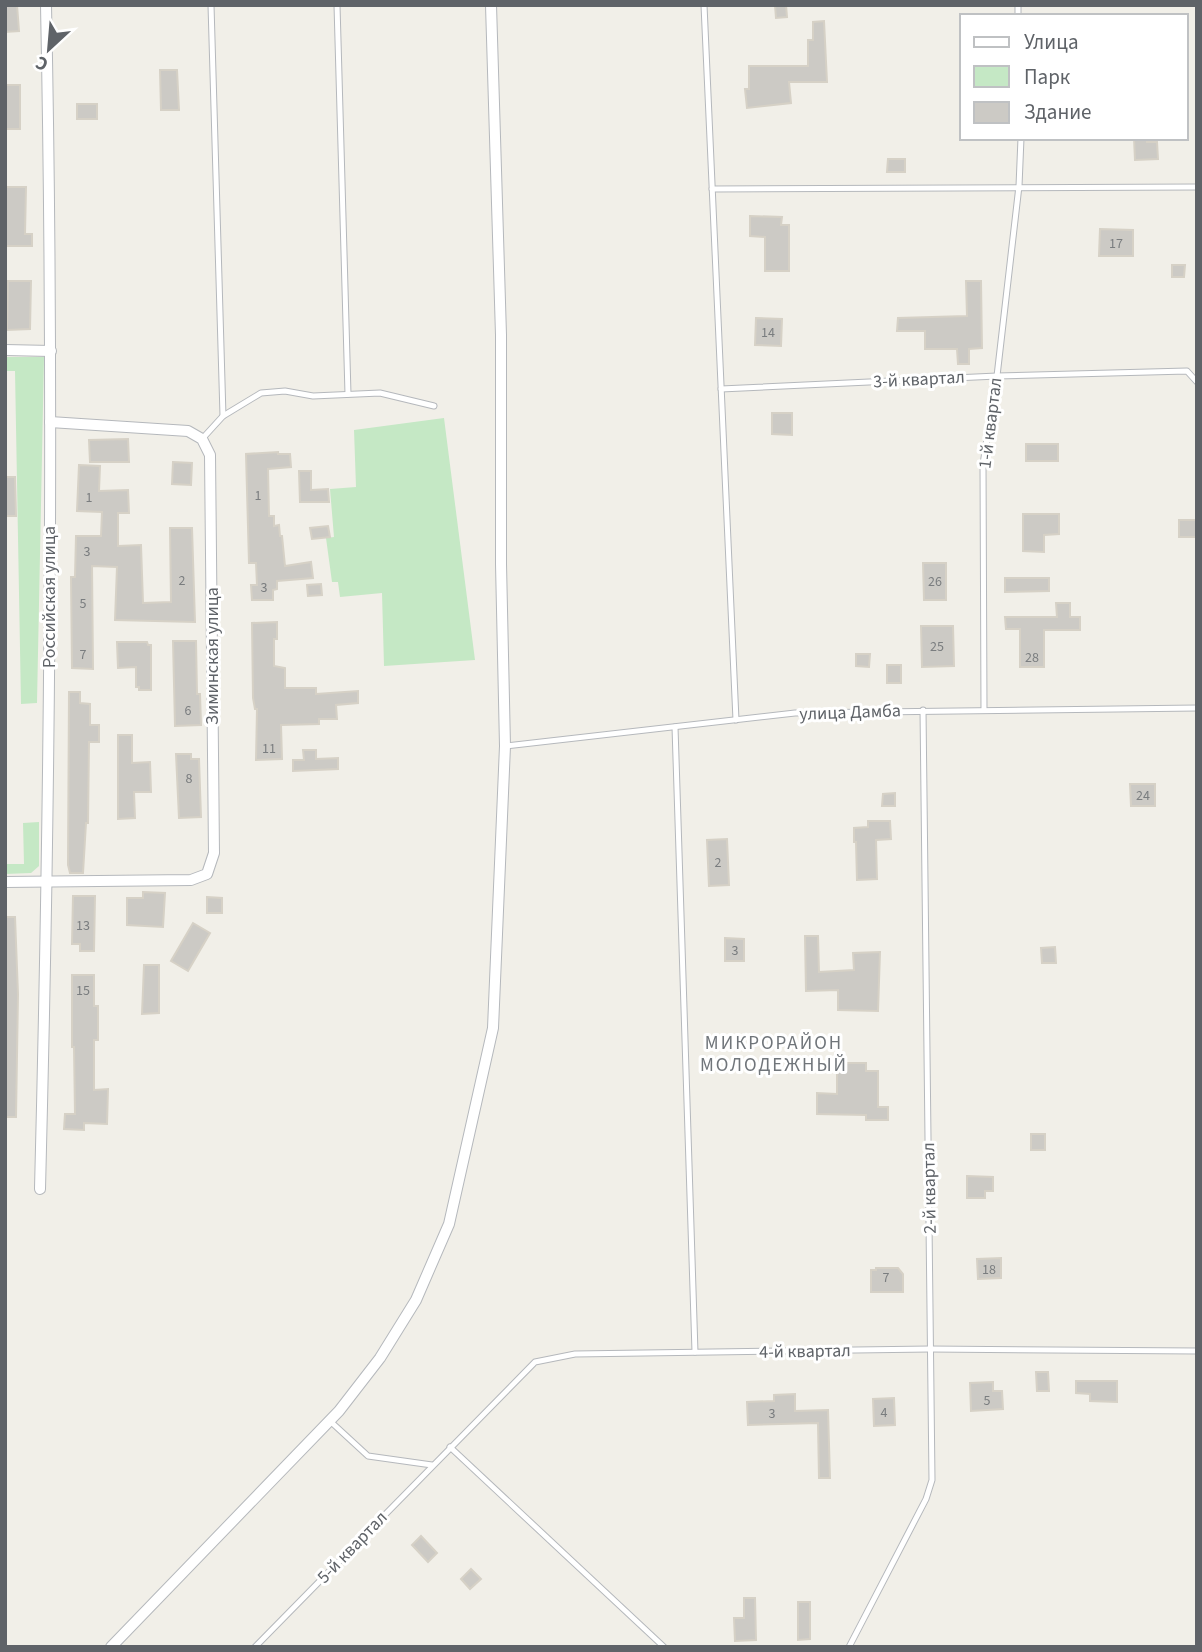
<svg xmlns="http://www.w3.org/2000/svg" width="1202" height="1652" viewBox="0 0 1202 1652" font-family="'Source Sans 3',sans-serif">
<style>
.green{fill:#c5e8c5}
.building{fill:#cccac5;stroke:#d6d1c6;stroke-width:2}
.lines{fill:none;stroke-linecap:round;stroke-linejoin:round}
.service-casing{stroke:#b5b8bc;stroke-width:7}
.minor-casing{stroke:#b5b8bc;stroke-width:12}
.service{stroke:#fff;stroke-width:5}
.minor{stroke:#fff;stroke-width:10}
.labels{text-anchor:middle;stroke-width:6;stroke-linejoin:round;paint-order:stroke}
.number-label{font-size:14px;fill:#7a7d7f}
.street-label{font-size:18px;fill:#5f6368;stroke:#fff}
.neighbourhood-label{font-size:19px;letter-spacing:2px;fill:#70757a;stroke:#fff}
</style>
<rect width="100%" height="100%" fill="#f1efe8"/>
<g class="green">
<polygon points="5,357 44,357 37,703 21,704 15,371 5,371"/>
<polygon points="444,418 475,660 384,666 382,593 340,597 338,582 332,582 326,538 334,537 330,489 356,487 354,430"/>
<polygon points="39,822 39,866 31,873 5,874 5,864 24,864 23,823"/>
</g>
<g class="building">
<polygon points="5,5 17,5 19,31 5,32"/>
<polygon points="775,5 786,5 787,17 776,18"/>
<polygon points="824,21 827,82 789,82 791,103 747,108 745,89 749,89 749,66 808,66 808,40 813,40 813,22"/>
<polygon points="160,70 177,70 179,110 161,110"/>
<rect x="5" y="85" width="15" height="44"/>
<rect x="77" y="104" width="20" height="15"/>
<polygon points="1134,138 1147,138 1147,142 1157,142 1158,159 1135,160"/>
<polygon points="888,159 905,159 905,172 887,172"/>
<polygon points="5,187 26,187 25,234 32,234 32,246 5,246"/>
<polygon points="750,216 782,217 781,225 789,225 789,271 765,271 765,237 750,236"/>
<polygon points="1100,229 1133,230 1133,256 1099,256"/>
<polygon points="1172,265 1185,265 1184,277 1172,277"/>
<polygon points="8,281 31,281 30,329 7,330"/>
<polygon points="966,281 981,281 982,348 969,349 969,364 958,364 957,349 925,349 925,331 897,331 898,318 967,316"/>
<polygon points="756,318 782,319 781,346 755,345"/>
<polygon points="772,413 792,413 792,435 772,434"/>
<polygon points="128,439 129,462 90,462 89,440"/>
<rect x="1026" y="444" width="32" height="17"/>
<polygon points="278,452 278,454 290,454 291,467 268,469 269,516 274,516 274,526 279,525 280,536 282,536 285,566 311,562 313,578 277,581 277,589 273,590 273,600 252,600 251,585 257,585 256,563 249,563 246,454"/>
<polygon points="173,462 192,463 191,485 172,484"/>
<polygon points="79,465 100,466 99,491 128,490 129,513 118,513 118,546 141,545 143,603 171,602 170,528 192,528 195,622 115,620 117,567 92,566 93,669 72,668 71,577 75,577 76,536 101,536 102,512 77,511"/>
<polygon points="299,471 311,471 311,490 328,489 329,502 300,502"/>
<polygon points="5,477 15,477 16,516 5,516"/>
<polygon points="1023,514 1059,514 1059,534 1044,535 1044,552 1023,551"/>
<rect x="1179" y="520" width="18" height="17"/>
<polygon points="328,526 330,537 312,539 310,528"/>
<polygon points="923,563 946,563 946,600 924,600"/>
<polygon points="1005,578 1049,578 1049,591 1005,592"/>
<polygon points="321,584 322,595 308,596 307,585"/>
<polygon points="1056,603 1070,603 1070,617 1080,617 1080,630 1044,630 1044,667 1020,667 1020,629 1006,629 1005,617 1057,617"/>
<polygon points="277,622 277,639 274,639 274,666 285,668 285,688 316,688 316,694 358,691 358,703 336,705 337,719 319,719 319,724 281,725 282,759 256,760 257,709 255,709 253,698 252,623"/>
<polygon points="921,626 953,626 954,666 922,667"/>
<polygon points="173,641 196,641 197,694 200,694 201,725 175,726"/>
<polygon points="117,642 147,642 148,645 151,645 151,690 139,690 139,687 136,687 136,667 118,668"/>
<polygon points="856,654 870,654 869,667 856,666"/>
<rect x="887" y="665" width="14" height="18"/>
<polygon points="69,692 80,692 80,703 90,704 90,725 99,725 99,742 89,742 88,823 86,823 83,873 70,873 68,865"/>
<polygon points="118,735 132,735 132,763 150,762 151,792 134,792 135,818 118,819"/>
<polygon points="303,750 316,750 316,759 338,758 338,769 293,771 293,760 304,760"/>
<polygon points="176,754 191,754 191,759 199,759 201,817 179,818"/>
<polygon points="1130,784 1155,784 1155,806 1131,806"/>
<polygon points="895,793 895,806 882,806 883,794"/>
<polygon points="868,821 890,821 891,839 876,840 877,879 857,880 856,842 854,842 854,828 868,827"/>
<polygon points="727,839 729,885 709,886 707,840"/>
<polygon points="143,892 165,893 163,927 127,925 127,898 143,898"/>
<polygon points="73,896 95,896 94,951 80,951 80,944 72,944"/>
<polygon points="207,897 222,898 222,913 207,913"/>
<polygon points="5,917 15,917 18,994 16,1117 5,1117"/>
<polygon points="193,923 210,933 188,971 171,961"/>
<polygon points="805,936 818,936 819,972 854,970 853,953 880,952 878,1011 838,1010 838,990 806,991"/>
<polygon points="725,938 744,939 744,961 725,961"/>
<polygon points="1055,947 1056,963 1042,963 1041,948"/>
<polygon points="144,965 159,965 159,1013 142,1014"/>
<polygon points="72,975 94,975 94,1006 98,1006 98,1040 94,1040 94,1090 108,1089 107,1124 84,1123 84,1130 64,1129 65,1114 75,1114 74,1047 72,1047"/>
<polygon points="837,1063 866,1063 866,1071 878,1071 878,1107 888,1107 888,1120 866,1120 866,1115 817,1114 817,1093 837,1094"/>
<rect x="1031" y="1134" width="14" height="16"/>
<polygon points="967,1176 993,1177 993,1191 985,1191 985,1198 967,1198"/>
<polygon points="1001,1258 1001,1278 978,1279 977,1259"/>
<polygon points="876,1268 898,1268 903,1274 903,1292 871,1292 871,1270 876,1270"/>
<polygon points="1036,1372 1048,1372 1049,1391 1037,1391"/>
<polygon points="1076,1381 1117,1381 1117,1402 1090,1401 1090,1394 1076,1393"/>
<polygon points="993,1382 993,1391 1002,1391 1003,1409 971,1411 970,1383"/>
<polygon points="795,1394 795,1411 828,1410 830,1478 819,1478 818,1423 748,1425 747,1402 774,1401 774,1395"/>
<polygon points="894,1398 895,1425 874,1426 873,1399"/>
<polygon points="421,1536 437,1553 428,1562 412,1545"/>
<polygon points="471,1569 481,1579 470,1589 461,1579"/>
<polygon points="744,1598 755,1598 756,1640 735,1641 734,1618 744,1618"/>
<polygon points="798,1602 810,1602 810,1639 798,1640"/>
</g>
<g class="lines">
<g class="service-casing">
<g id="service">
<polyline points="337,5 348,394"/>
<polyline points="704,5 736,720"/>
<polyline points="1018,5 1018,16"/>
<polyline points="712,189 1197,187"/>
<polyline points="721,389 997,376 1187,371 1197,382"/>
<polyline points="223,416 261,393 285,391 313,396 380,393 434,406"/>
<polyline points="202,439 223,416 211,5"/>
<polyline points="984,709 983,464 997,376 1019,186 1021,138"/>
<polyline points="675,727 695,1352"/>
<polyline points="505,746 795,713 1197,708"/>
<polyline points="330,1421 368,1456 432,1465"/>
<polyline points="450,1447 664,1647"/>
<polyline points="255,1647 535,1362 575,1354 930,1349 1197,1351"/>
<polyline points="849,1647 926,1499 932,1480 923,710"/>
</g>
</g>
<g class="minor-casing">
<g id="minor">
<polyline points="5,350 51,351"/>
<polyline points="5,882 191,880 207,874 214,853 210,455 202,439 188,431 50,422"/>
<path d="M 40,1189 C 50,795 54,400 46,5"/>
<polyline points="111,1647 339,1411 380,1358 416,1300 449,1224 493,1028 505,746 501,564 501,335 491,5"/>
</g>
</g>
<use href="#service" class="service"/>
<use href="#minor" class="minor"/>
</g>
<g class="labels">
<g class="number-label">
<text x="1116" y="248">17</text>
<text x="768" y="337">14</text>
<text x="258" y="500">1</text>
<text x="89" y="502">1</text>
<text x="87" y="556">3</text>
<text x="182" y="585">2</text>
<text x="935" y="586">26</text>
<text x="264" y="592">3</text>
<text x="83" y="608">5</text>
<text x="937" y="651">25</text>
<text x="83" y="659">7</text>
<text x="1032" y="662">28</text>
<text x="188" y="715">6</text>
<text x="269" y="753">11</text>
<text x="189" y="783">8</text>
<text x="1143" y="800">24</text>
<text x="718" y="867">2</text>
<text x="83" y="930">13</text>
<text x="735" y="955">3</text>
<text x="83" y="995">15</text>
<text x="989" y="1274">18</text>
<text x="886" y="1282">7</text>
<text x="987" y="1405">5</text>
<text x="884" y="1417">4</text>
<text x="772" y="1418">3</text>
</g>
<g class="street-label">
<text transform="translate(919 379) rotate(-3)" y="6">3-й квартал</text>
<text transform="translate(990 423) rotate(-83)" y="6">1-й квартал</text>
<text transform="translate(49 597) rotate(-90)" y="6">Российская улица</text>
<text transform="translate(212 656) rotate(-90)" y="6">Зиминская улица</text>
<text transform="translate(850 712) rotate(-2)" y="6">улица Дамба</text>
<text transform="translate(929 1188) rotate(-91)" y="6">2-й квартал</text>
<text transform="translate(805 1351) rotate(-1)" y="6">4-й квартал</text>
<text transform="translate(352 1547) rotate(-46)" y="6">5-й квартал</text>
</g>
<g class="neighbourhood-label">
<text x="774" y="1049">МИКРОРАЙОН<tspan x="774" dy="22">МОЛОДЕЖНЫЙ</tspan></text>
</g>
</g>
<rect width="1202" height="1652" fill="none" stroke="#5f6368" stroke-width="14"/>
<rect x="960" y="14" width="228" height="126" fill="#ffffff" stroke="#bfc1c3" stroke-width="2"/>
<rect x="974" y="37" width="35" height="10" fill="#ffffff" stroke="#bfc1c3" stroke-width="2"/>
<text x="1024" y="49" font-size="21" fill="#5f6368">Улица</text>
<rect x="974" y="66" width="35" height="21" fill="#c5e8c5" stroke="#bfc1c3" stroke-width="2"/>
<text x="1024" y="84" font-size="21" fill="#5f6368">Парк</text>
<rect x="974" y="102" width="35" height="21" fill="#cccac5" stroke="#bfc1c3" stroke-width="2"/>
<text x="1024" y="119" font-size="21" fill="#5f6368">Здание</text>
<g transform="translate(49 49) rotate(206)" stroke="#ffffff" stroke-width="5" paint-order="stroke">
<path d="M0-5L12 26L0 18L-12 26Z" fill="#5f6368"/>
<text y="-10" font-size="19" font-weight="bold" text-anchor="middle" fill="#5f6368">С</text>
</g>
</svg>
